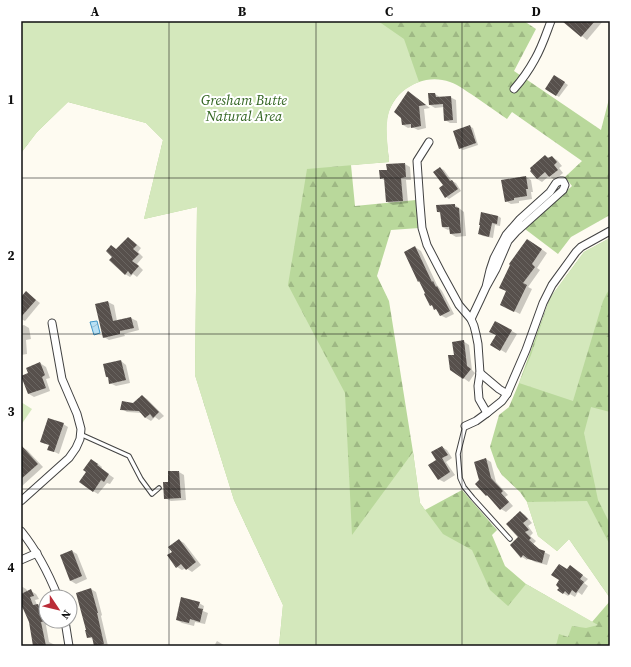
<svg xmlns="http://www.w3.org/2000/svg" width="631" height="667" viewBox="0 0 631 667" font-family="'Source Serif 4',serif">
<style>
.forest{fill:url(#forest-firs)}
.park{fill:#d4e8bc}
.water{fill:url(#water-waves);stroke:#4298c8}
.shadow{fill:#0003}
.building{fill:url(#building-back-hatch)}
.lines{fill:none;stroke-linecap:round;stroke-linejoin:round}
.service-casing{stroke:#424242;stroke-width:5.5}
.minor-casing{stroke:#424242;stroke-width:9}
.service{stroke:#fff;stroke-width:3.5}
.minor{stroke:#fff;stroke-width:7}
.grid{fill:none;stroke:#0f0f0f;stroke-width:1;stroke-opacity:0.55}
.labels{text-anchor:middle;stroke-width:4;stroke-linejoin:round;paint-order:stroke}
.park-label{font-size:14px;font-style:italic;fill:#326521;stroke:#fff}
.neatline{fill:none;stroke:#0f0f0f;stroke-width:1.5}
.grid-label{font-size:13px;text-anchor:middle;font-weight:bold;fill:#0f0f0f}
</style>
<defs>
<pattern id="forest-firs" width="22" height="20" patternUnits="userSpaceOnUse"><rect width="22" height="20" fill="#b9d89b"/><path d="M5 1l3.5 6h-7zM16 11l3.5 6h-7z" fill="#9eb884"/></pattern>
<pattern id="water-waves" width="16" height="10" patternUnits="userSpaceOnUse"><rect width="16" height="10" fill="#b8e0f4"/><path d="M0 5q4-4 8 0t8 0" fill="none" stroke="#9dbfd0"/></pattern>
<pattern id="building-back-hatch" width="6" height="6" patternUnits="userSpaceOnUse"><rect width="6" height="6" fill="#57504c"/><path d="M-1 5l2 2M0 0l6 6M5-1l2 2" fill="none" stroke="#6a6561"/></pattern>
</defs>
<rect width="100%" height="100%" fill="#fefbf1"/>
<g class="forest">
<path d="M 21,21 L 524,21 L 536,29 L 514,71 L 601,130 L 610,95 L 610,215 L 571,237 L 558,254 L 525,229 L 572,186 L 565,177 L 582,161 L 512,112 L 507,119 C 496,111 485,104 474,96 C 466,91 459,85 450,82 C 423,72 392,90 387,119 C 385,133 388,148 389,162 L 351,165 L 355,206 L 416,200 L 419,228 L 391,230 L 377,276 L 389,301 L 413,452 L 420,503 L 425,510 L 462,490 L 497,530 L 492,535 L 505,566 L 526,584 L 592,622 L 610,601 L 610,646 L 279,646 L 283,605 L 234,500 L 195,375 L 197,207 L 144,219 L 163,140 L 146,123 L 68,102 L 37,132 L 21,153 Z"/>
<polygon points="610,238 610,598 569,539 557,551 538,536 527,502 520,492 502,475 497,467 490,447 499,415 509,407 519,383 550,298 584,252"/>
</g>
<g class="park">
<path d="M 21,21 L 378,21 L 404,39 L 419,82 C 380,98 386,128 389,162 L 307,169 L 288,285 L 345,393 L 352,535 L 413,452 L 420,503 L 443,534 L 472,550 L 490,590 L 508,606 L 526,584 L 598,625 L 586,628 L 572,626 L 568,637 L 559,634 L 556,646 L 279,646 L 283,605 L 234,500 L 195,375 L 197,207 L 144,219 L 163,140 L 146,123 L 68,102 L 37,132 L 21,153 Z"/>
<polygon points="610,238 610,289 607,293 603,301 573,401 519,383 531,355 550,298 584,252"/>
<polygon points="21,402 32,409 21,425"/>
<polygon points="591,407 610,412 610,524 598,500 584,433"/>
<polygon points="587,501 610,545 610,598 569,539 557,551 538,536 527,502"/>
</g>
<polygon class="water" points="97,321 100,333 94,335 90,322"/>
<g class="shadow">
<polygon points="570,21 603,21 587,40 582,36 568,24"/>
<polygon points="555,76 568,85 559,97 546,89"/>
<polygon points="429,94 435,94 440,97 441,98 450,97 456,100 457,123 450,123 445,120 444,107 435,108 430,105"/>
<polygon points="414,96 430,108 424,109 426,128 418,130 412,127 408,128 403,125 402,118"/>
<polygon points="469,126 473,128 478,145 463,150 460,148"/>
<polygon points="545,156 550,158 552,157 557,160 562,166 559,168 563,173 555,180 549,176 542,182 537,179"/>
<polygon points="405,164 410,167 411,180 406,180 408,203 393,205 387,202 385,181 381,178 388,171"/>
<polygon points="440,168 444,170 452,181 456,183 461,191 449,199 446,197"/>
<polygon points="526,177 531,180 533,192 531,192 532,199 519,201 519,203 511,204 506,201"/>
<polygon points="455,205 464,212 466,236 456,237 451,234 450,229 448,230 442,227 442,214 438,212"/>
<polygon points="482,213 498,216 501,218 500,226 495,225 493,238 483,236 479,234"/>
<polygon points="128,238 133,241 141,248 138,252 143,257 137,264 143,270 137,277 133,274 130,277 125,274 117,250"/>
<polygon points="533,243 547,253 537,268 540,270 528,287 532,289 520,314 506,307"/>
<polygon points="415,247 421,251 437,285 442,291 454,314 446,318 440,315 438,310 431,305 427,294 420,282 418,281"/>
<polygon points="26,293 31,296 40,303 25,321 21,319 21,298"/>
<polygon points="108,302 114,305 117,321 131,318 137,321 139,330 124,334 125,336 109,340 104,337 96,304"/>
<polygon points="496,322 517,334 506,353 491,344 497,335"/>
<polygon points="24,325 29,328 31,339 26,340 27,354 21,355 21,326"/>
<polygon points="463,341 469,345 472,370 475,373 469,382 451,369 455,356"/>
<polygon points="121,361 126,365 130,383 116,386 110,383 109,378 106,377"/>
<polygon points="40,363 46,367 50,378 46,379 50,391 34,397 29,394 23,376 29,374"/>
<polygon points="142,396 147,399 164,416 159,420 155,417 151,421 146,418 142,413 127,412 122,409 134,404"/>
<polygon points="63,424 68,427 59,454 48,449 54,446 45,443 45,444 41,442"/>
<polygon points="21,447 22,447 27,450 43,467 22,486 21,485"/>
<polygon points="442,447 447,450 452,458 446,462 455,475 444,482 438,479 438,460"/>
<polygon points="486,459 491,462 496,482 508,495 505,497 513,506 506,512 501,509 491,498 486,495"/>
<polygon points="97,463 102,467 101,469 114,478 110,484 107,483 98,494 93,491"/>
<polygon points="179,472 184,475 186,500 171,501 165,498"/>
<polygon points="520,512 525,515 532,523 528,526 533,533 530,536 536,541 533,544 542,551 550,555 547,565 535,562 528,558 527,560 522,557 511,545 519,537"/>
<polygon points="179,540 184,543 201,565 192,572 186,568 182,570 177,567 168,555 173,552"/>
<polygon points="72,551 77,554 87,579 76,584 71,581"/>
<polygon points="567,570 575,570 588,579 584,583 588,586 582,595 578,592 575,597 570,594 568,596 563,593"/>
<polygon points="21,586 26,589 28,592 31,591 36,594 39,599 35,600 37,605 43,608 46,615 46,621 49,621 50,623 46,625 49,642 55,645 55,646 34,646 30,621 24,609 21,607"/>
<polygon points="91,589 96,592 102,615 101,616 108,646 96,646 95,645 93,639 88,637"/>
<polygon points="199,603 204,606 203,611 208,613 205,624 195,622 194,626 182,623 177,620"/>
<polygon points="217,641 222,644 225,646 214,646"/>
</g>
<g class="building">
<polygon points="562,21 595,21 581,37"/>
<polygon points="554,75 565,82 556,96 545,89"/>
<polygon points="408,91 426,105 419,106 421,126 411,128 411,124 402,125 401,118 394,112"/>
<polygon points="428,93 435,93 436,97 451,96 453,120 444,121 443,104 429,105"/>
<polygon points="470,125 476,143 459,149 453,131"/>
<polygon points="545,155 548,158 552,156 557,162 554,165 558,170 549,177 545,172 537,179 530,171 531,170 530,168"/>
<polygon points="405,163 406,177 401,178 403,201 386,202 384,178 380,179 379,170 387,170 386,164"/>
<polygon points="440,167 450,181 452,180 458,189 445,198 439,188 443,185 433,172"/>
<polygon points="526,176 528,189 526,189 527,196 514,198 514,200 505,202 501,180"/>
<polygon points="455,204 455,207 459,208 461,233 450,234 449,227 442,227 440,212 437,212 436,205"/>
<polygon points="481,212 498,216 497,224 492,223 489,237 478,234 480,225 479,225"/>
<polygon points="128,237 137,245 133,249 139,254 132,261 139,266 131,275 128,271 125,275 109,260 112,257 106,251 111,245 116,249"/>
<polygon points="527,239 542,249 532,264 535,267 523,283 527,285 514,312 500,305 506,291 499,288 510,265 509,264"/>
<polygon points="415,246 432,282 433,281 436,287 437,286 450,311 440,316 436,309 434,310 432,305 430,306 424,294 425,293 419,281 418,282 404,252"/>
<polygon points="26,291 36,300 21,317 21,297"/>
<polygon points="108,301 113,321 131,317 134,328 120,331 120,334 103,338 95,304"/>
<polygon points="495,321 512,330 500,351 490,345 496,335 489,332"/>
<polygon points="464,340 467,366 471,369 463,379 450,370 448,355 454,355 452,342"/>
<polygon points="121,360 126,380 109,384 108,377 106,377 103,364"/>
<polygon points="40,362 45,375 42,377 46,388 28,394 21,376 28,373 26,368"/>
<polygon points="142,395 159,412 153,418 150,414 145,418 139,411 120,410 122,401 133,403"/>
<polygon points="48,418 64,423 54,452 47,450 49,445 40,442"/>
<polygon points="21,445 38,464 21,479"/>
<polygon points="442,446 448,455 442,458 450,472 438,480 428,465 436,460 431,452"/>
<polygon points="486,458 491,478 503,491 501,493 509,502 500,510 487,495 486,496 475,484 479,480 474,462"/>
<polygon points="91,459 98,464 97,465 109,474 104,482 101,480 93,492 79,482 86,472 83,470"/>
<polygon points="168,471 179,471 181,498 164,499 163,482 168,482"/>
<polygon points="520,511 528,519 523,523 529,530 525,532 531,538 529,540 539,549 545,551 542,563 528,559 523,555 521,558 510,545 518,537 506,524"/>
<polygon points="179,539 196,562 186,570 181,564 176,568 167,555 172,552 168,547"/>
<polygon points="72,550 82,576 70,581 60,555"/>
<polygon points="559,564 567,569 570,565 583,575 580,579 584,582 576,593 572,590 569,595 565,591 563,594 557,590 559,588 556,585 559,580 551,575"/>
<polygon points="91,588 98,613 97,613 104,644 94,646 92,637 87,638 85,630 86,630 76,593"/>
<polygon points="31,589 34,596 30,597 33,605 38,604 45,621 41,622 46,646 33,646 29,622 21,604 21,594"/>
<polygon points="181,597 200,602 198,608 203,609 200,622 190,619 189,623 176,620"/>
</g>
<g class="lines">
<g class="service-casing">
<g id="service">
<polyline points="465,426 458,454 460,478 464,487 473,498 510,539"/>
<polyline points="80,434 129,456 141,479 152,494 159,488"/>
</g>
</g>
<g class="minor-casing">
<g id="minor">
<path d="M 514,89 C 522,80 529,70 535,59 C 542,47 546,34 551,21"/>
<polyline points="429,142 417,161 420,204 422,228 427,245 441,272 459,305 471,319 474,326 476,334 478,344 480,373 478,386 479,399 487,413"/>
<polyline points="471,319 480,300 486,287 496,269 508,241 516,232 563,190 565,185 563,181 560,181 556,183 550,192 520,219 506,235 494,258 490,270 486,287"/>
<polyline points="480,373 499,389 507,394"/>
<polyline points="465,426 476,421 487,413 502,401 507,394 526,350 543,303 552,285 576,252 581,247 610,231"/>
<polyline points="21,501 69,458 76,448 80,439 81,429 77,414 62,379 52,323"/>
<path d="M 21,531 C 38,552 48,572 58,597"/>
<polyline points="21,560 37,553"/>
<polyline points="65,621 69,646"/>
</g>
</g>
<use href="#service" class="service"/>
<use href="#minor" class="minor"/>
</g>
<path class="grid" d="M 169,21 L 169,646M 316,21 L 316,646M 462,21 L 462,646M 21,178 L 610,178M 21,334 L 610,334M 21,489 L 610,489"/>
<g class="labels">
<g class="park-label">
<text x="244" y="105">Gresham Butte<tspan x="244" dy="16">Natural Area</tspan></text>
</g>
</g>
<rect width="631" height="667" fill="none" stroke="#ffffff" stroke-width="44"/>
<g transform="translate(58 609) rotate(125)"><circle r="19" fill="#ffffff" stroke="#9f9f9f"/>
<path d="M0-3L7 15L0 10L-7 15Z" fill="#ba2c38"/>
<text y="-6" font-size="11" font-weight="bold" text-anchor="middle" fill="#0f0f0f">N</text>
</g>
<rect x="22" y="22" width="587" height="623" class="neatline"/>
<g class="grid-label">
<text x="95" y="16">A</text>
<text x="242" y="16">B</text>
<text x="389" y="16">C</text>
<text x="536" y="16">D</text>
<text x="11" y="104">1</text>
<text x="11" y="260">2</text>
<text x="11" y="416">3</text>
<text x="11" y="572">4</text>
</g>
</svg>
